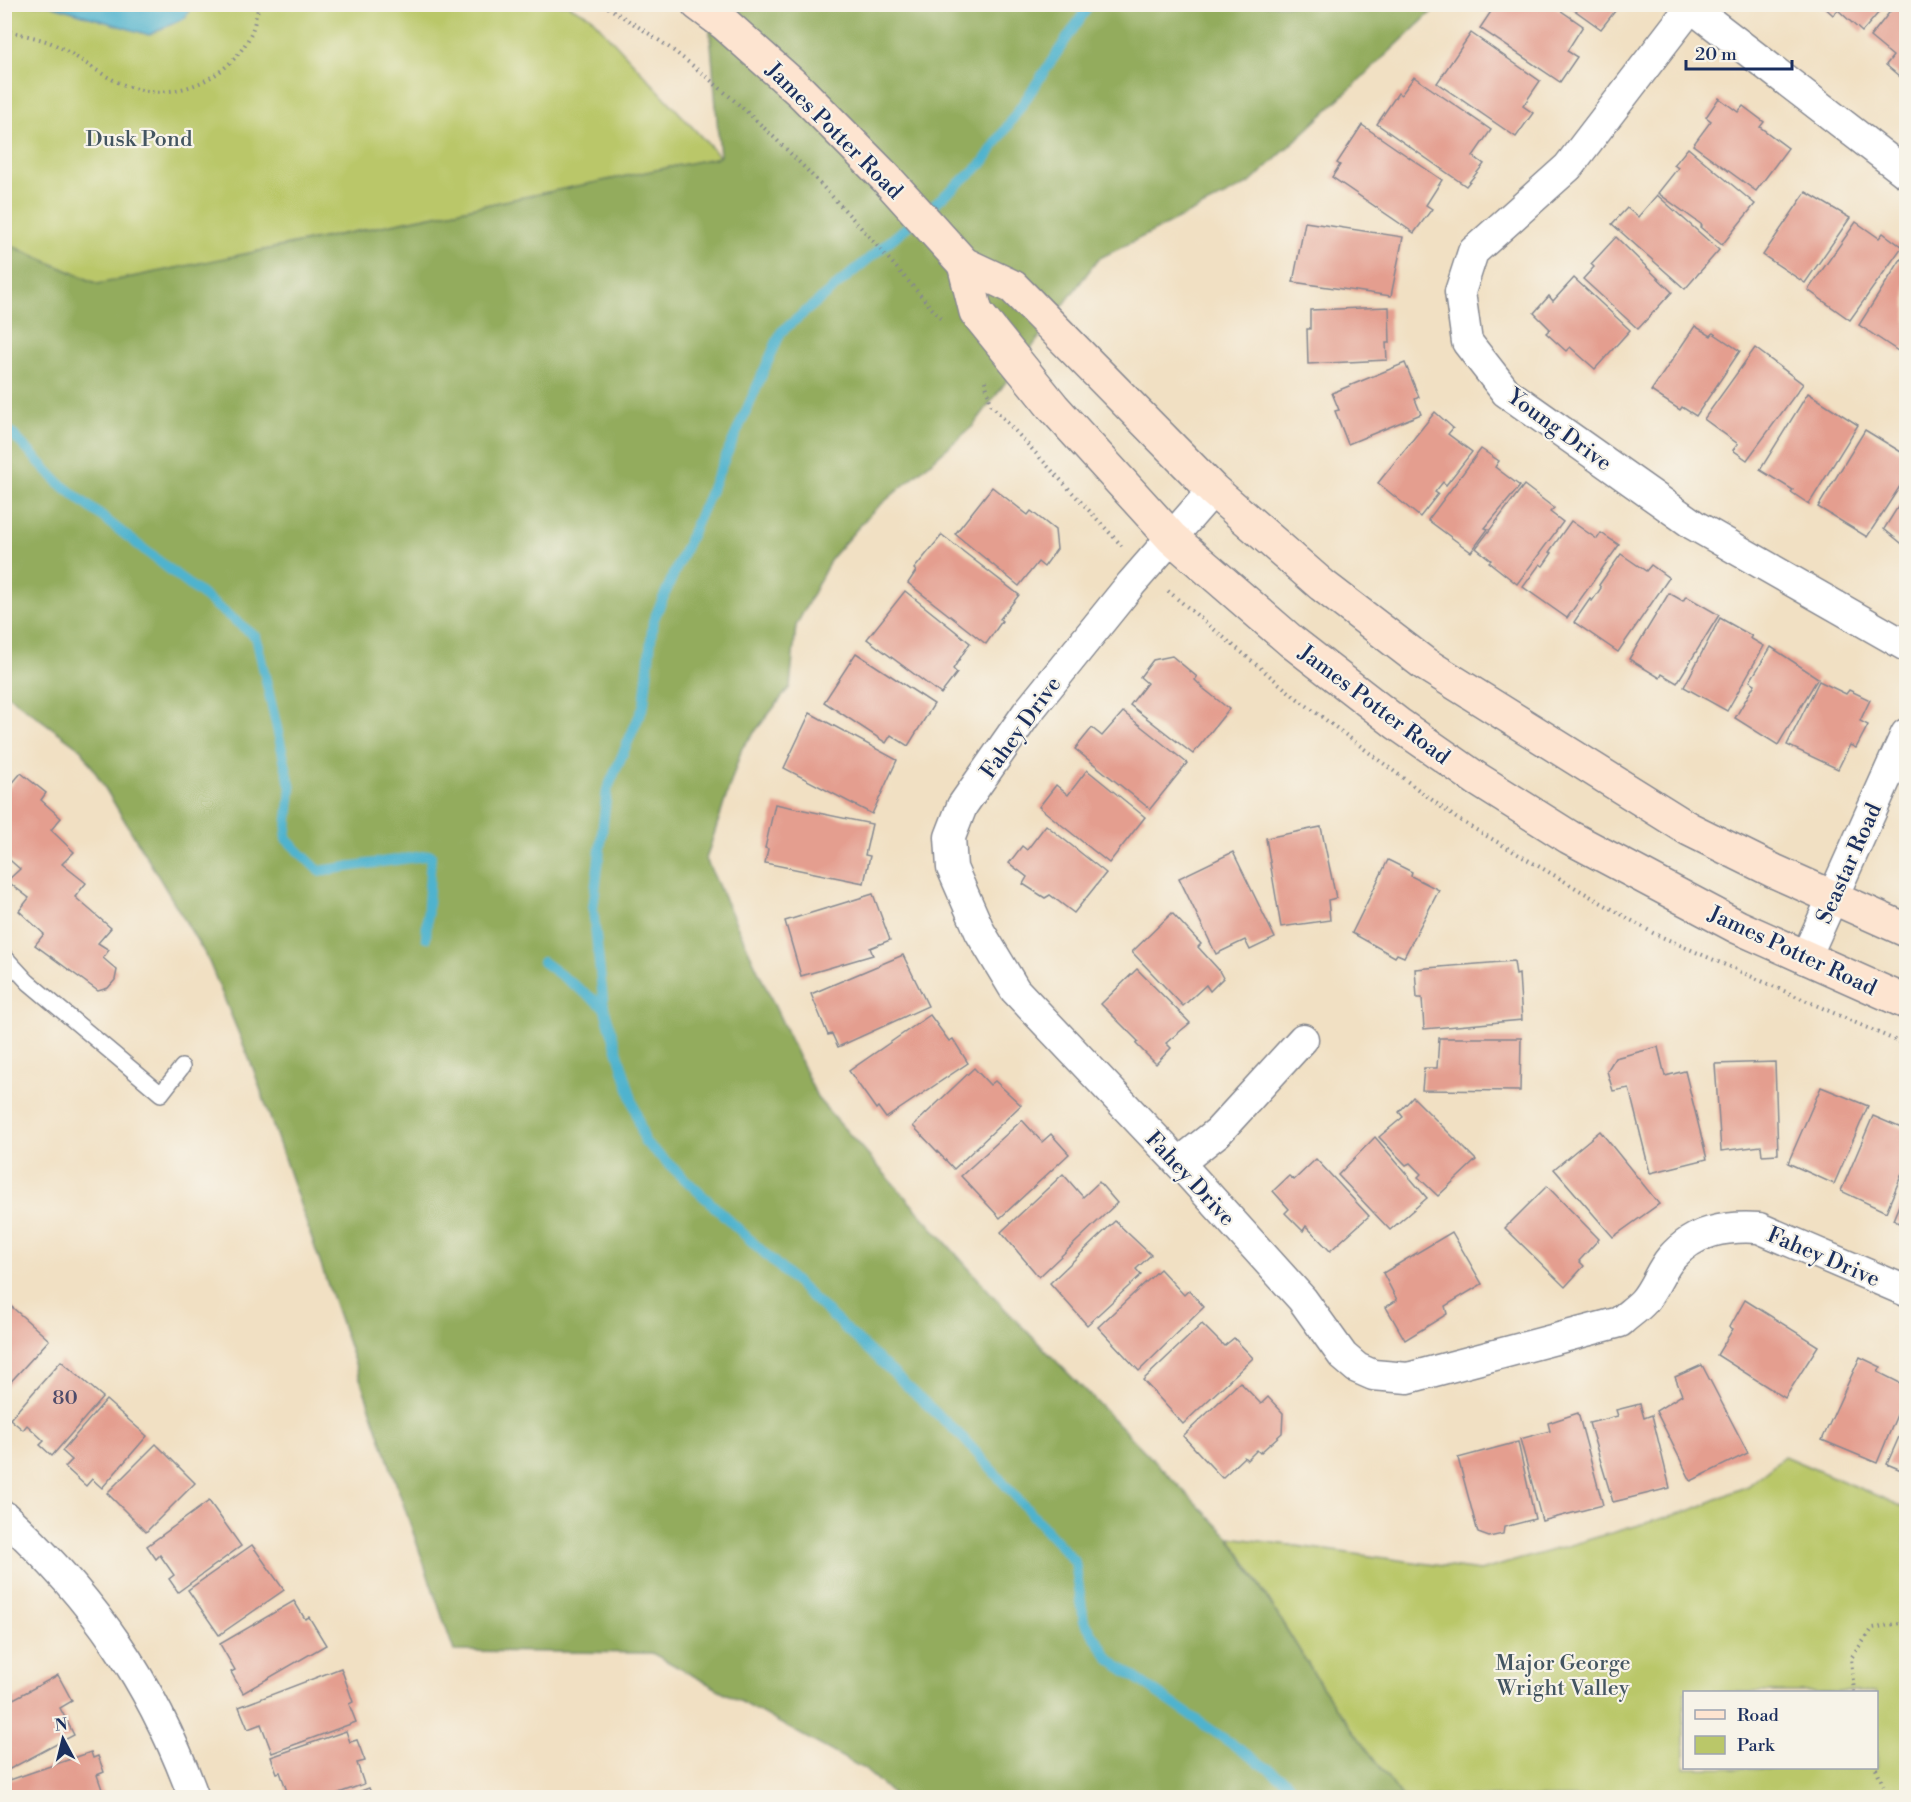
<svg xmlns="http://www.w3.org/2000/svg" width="1911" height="1802" viewBox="0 0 1911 1802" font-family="'Libre Bodoni',serif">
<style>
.green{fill:#bac769;stroke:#6a7b64;stroke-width:1.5;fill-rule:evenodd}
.forest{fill:#93ac5d;stroke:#576e5e;stroke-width:1.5}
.water{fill:#4fb3ce;stroke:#357196;stroke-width:1.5}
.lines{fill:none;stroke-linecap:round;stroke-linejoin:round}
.stream{stroke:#4fb3ce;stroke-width:10}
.building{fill:#e49e8f}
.lane-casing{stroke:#868890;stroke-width:18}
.street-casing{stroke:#868890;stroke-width:33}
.secondary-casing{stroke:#868890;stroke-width:36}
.path{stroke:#868890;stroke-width:4;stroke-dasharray:1.5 4.5;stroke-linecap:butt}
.lane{stroke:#fff;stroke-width:15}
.street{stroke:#fff;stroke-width:30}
.secondary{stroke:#fde4d0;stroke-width:33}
.labels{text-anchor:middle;stroke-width:4.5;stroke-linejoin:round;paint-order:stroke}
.number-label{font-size:20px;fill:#4d4b6a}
.street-label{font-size:22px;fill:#1b2f5e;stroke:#f7f3e8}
.park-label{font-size:22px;fill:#435561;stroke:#f7f3e8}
</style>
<rect width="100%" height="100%" fill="#f7f3e8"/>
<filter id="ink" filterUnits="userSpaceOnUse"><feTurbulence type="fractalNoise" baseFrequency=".0167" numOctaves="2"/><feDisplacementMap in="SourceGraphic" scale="12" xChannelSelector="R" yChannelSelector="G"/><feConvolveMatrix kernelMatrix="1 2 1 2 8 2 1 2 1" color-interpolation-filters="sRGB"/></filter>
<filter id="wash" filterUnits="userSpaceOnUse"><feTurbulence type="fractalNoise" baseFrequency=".008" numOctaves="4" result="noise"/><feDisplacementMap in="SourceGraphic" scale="24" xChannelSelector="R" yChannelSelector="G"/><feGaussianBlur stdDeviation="1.35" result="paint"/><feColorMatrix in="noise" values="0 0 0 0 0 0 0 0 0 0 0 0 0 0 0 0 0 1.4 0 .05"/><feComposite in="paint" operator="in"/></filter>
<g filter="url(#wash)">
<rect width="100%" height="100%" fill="#f1e0c3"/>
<g class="green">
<polygon points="5,5 568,5 590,16 720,157 98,284 5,243"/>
<path d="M 1784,1456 L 1906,1508 L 1906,1797 L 1402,1797 L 1327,1695 L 1230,1537 L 1480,1571 L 1691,1510 L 1747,1486 ZM 1684,1692 L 1876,1692 L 1876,1768 L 1684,1768 Z"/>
</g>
<polygon class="forest" points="708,5 1439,5 1250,183 1098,259 973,426 871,513 832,557 796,626 790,687 742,748 706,859 818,1099 1004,1308 1229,1537 1327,1695 1402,1797 896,1797 864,1769 652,1653 454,1651 253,1068 207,957 82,750 5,693 5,243 98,284 720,157"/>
<polygon class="water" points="50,5 192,5 185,18 149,35"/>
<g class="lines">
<g class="stream">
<polyline points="1090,4 982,164 781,332 653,621 644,705 607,790 593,909 604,1007 645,1142 963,1438 1075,1562 1084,1621 1111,1661 1286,1781 1299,1798"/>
<polyline points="4,425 59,483 256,637 291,789 286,839 319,871 431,855 426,938"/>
<polyline points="543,962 604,1007"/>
</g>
</g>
<g id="blocks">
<g class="building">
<polygon points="1496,4 1551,4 1583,26 1567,51 1577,57 1560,82 1480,28"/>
<polygon points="1566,4 1617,4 1619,6 1601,29"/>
<polygon points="1821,4 1886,4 1862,32 1838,10 1833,15"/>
<polygon points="1896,4 1906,4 1906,82 1886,65 1893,56 1870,37"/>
<polygon points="1471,33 1540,81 1523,106 1533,113 1516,137 1437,83"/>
<polygon points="1414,77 1491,130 1473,156 1484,164 1466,186 1377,124 1398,93 1401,95"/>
<polygon points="1719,98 1738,112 1743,106 1764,122 1760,127 1788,148 1756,191 1693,145 1711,121 1706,117"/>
<polygon points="1362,125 1442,180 1426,205 1432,209 1414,233 1332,177 1340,165 1337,163"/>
<polygon points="1688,148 1755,204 1722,245 1700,227 1702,225 1658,193 1678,168 1674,165"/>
<polygon points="1806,192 1850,218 1805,283 1763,255"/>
<polygon points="1657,195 1719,250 1685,289 1612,224 1627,208 1638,217"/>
<polygon points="1305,222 1403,237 1391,296 1293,282"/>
<polygon points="1856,222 1879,238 1883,233 1902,247 1850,320 1808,290"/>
<polygon points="1616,237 1672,292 1638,329 1583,279 1594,267 1591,264"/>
<polygon points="1901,259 1906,262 1906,345 1901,353 1859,325"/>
<polygon points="1574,278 1630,330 1595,369 1570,347 1566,351 1546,333 1550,329 1534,313 1549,296 1553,301"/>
<polygon points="1389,307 1390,343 1386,343 1387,360 1308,364 1307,329 1310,329 1310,310"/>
<polygon points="1695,326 1711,336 1713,333 1740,351 1696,416 1682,407 1680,410 1651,391"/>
<polygon points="1755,348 1803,384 1747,460 1733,450 1738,444 1704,419"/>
<polygon points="1405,363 1419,397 1415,399 1421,414 1348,444 1335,411 1339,410 1332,393"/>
<polygon points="1808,393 1858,425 1809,504 1791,492 1793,490 1760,470"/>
<polygon points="1435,412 1453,428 1448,434 1472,452 1446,485 1443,482 1435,492 1438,494 1420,517 1378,483"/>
<polygon points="1865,430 1906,455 1906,477 1867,537 1818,507"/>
<polygon points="1481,449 1499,461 1495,467 1520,486 1485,528 1488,529 1471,552 1428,520"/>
<polygon points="1524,485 1554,508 1550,512 1563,522 1517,584 1489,562 1491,560 1476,548"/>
<polygon points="992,487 1028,515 1031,511 1055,530 1057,549 1044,567 1038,562 1019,586 955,534"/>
<polygon points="1906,494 1906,547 1884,529"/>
<polygon points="1571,521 1597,539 1601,533 1619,545 1567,618 1523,587 1540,564 1543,566 1552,553 1549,552"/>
<polygon points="942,535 1019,595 1000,619 1002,621 986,644 908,583 916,571 914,569"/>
<polygon points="1621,554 1646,571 1651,565 1669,578 1618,652 1574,622 1590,599 1592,601 1601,588 1599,585"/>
<polygon points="905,591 970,643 953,669 957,673 941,694 867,639"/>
<polygon points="1669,593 1683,601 1686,596 1719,615 1677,683 1662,674 1660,678 1629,659"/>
<polygon points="1720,618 1752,636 1750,638 1764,646 1727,711 1684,687"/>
<polygon points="1771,647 1818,678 1778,745 1735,718 1755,684 1750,681"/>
<polygon points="856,653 934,704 908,746 891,735 886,743 824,702"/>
<polygon points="1172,656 1197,677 1195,680 1204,689 1229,709 1193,754 1130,705 1147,683 1140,677 1153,660"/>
<polygon points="1819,681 1846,694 1849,690 1870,700 1860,721 1868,725 1856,748 1850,745 1838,769 1787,745"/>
<polygon points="1123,712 1187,763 1150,809 1075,749 1092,728 1102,736"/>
<polygon points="810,713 897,760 872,814 784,768"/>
<polygon points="1087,770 1145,817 1109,863 1039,807 1056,785 1068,795"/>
<polygon points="21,773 46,793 41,800 61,818 51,830 74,852 62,864 86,883 75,897 111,928 98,943 109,950 103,958 117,970 115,980 108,988 98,991 35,945 44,934 19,911 29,898 7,881 20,869 4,855 4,793"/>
<polygon points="775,804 872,824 865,855 870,856 864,883 765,863 768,849 765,848"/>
<polygon points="1046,825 1106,873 1074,913 1050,895 1045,898 1023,884 1027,877 1009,863 1022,846 1027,850"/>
<polygon points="1321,827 1336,898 1328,900 1330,920 1281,927 1266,838"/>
<polygon points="1233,852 1275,938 1250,950 1245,940 1216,954 1179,878"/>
<polygon points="1388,860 1412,872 1411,876 1439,890 1404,957 1397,954 1395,957 1352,933"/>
<polygon points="873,894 890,940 870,948 873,955 801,976 785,921"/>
<polygon points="1172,913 1201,944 1198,947 1218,969 1223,978 1210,991 1206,985 1183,1006 1132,952"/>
<polygon points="903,955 928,1006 838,1047 832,1034 828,1035 811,994"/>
<polygon points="1514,961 1516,975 1519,974 1522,1020 1424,1029 1422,998 1417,998 1415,969"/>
<polygon points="1137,969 1190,1023 1166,1043 1171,1048 1156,1064 1136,1044 1138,1041 1101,1004"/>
<polygon points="930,1015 949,1041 953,1039 968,1063 886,1118 878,1107 876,1109 849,1071"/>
<polygon points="1439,1038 1521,1038 1520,1091 1422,1090 1424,1068 1437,1068"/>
<polygon points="1658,1047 1665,1076 1685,1071 1707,1159 1650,1173 1629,1088 1613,1091 1607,1071 1615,1058"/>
<polygon points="1775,1062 1778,1154 1762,1155 1761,1146 1721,1151 1715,1064"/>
<polygon points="974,1068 990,1085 995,1081 1021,1105 954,1169 913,1126"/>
<polygon points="1821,1087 1868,1106 1834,1184 1788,1163"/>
<polygon points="1413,1097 1476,1160 1438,1196 1418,1177 1421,1174 1410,1163 1406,1165 1379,1137 1403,1117 1399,1112"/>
<polygon points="1873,1116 1906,1130 1906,1164 1886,1212 1841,1191"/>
<polygon points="1022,1120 1042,1142 1051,1134 1069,1154 1000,1218 961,1176"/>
<polygon points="1600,1131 1659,1204 1613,1237 1554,1169"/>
<polygon points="1375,1137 1427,1198 1390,1230 1338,1175"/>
<polygon points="1316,1159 1369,1216 1330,1251 1306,1226 1303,1231 1285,1213 1289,1209 1273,1191 1289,1176 1294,1180"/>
<polygon points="1063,1174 1083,1197 1099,1182 1117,1203 1039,1277 1001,1232"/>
<polygon points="1547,1186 1599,1239 1579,1261 1584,1266 1565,1287 1505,1228"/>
<polygon points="1906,1188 1906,1227 1893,1220"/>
<polygon points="1115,1221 1151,1255 1136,1269 1141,1275 1087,1325 1050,1283"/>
<polygon points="1452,1232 1482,1284 1445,1306 1447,1314 1405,1340 1386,1307 1397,1300 1383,1273"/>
<polygon points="1160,1269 1184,1295 1189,1290 1204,1307 1139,1371 1098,1327"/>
<polygon points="4,1300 49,1340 4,1389"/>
<polygon points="1745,1300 1818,1346 1785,1398 1717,1355 1733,1329 1730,1327"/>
<polygon points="1202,1324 1224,1346 1234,1338 1253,1358 1183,1424 1143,1380"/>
<polygon points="1860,1357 1881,1367 1878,1372 1906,1386 1906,1393 1877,1463 1822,1440"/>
<polygon points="61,1361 103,1397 52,1456 40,1445 44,1441 27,1425 23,1430 10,1419"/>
<polygon points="1702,1365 1748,1453 1691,1481 1656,1411 1682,1395 1675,1377"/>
<polygon points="1240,1382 1261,1404 1268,1397 1283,1413 1282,1433 1260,1453 1257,1450 1247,1460 1244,1457 1222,1478 1183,1436"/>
<polygon points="106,1400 147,1436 102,1488 92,1479 86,1486 65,1467 72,1460 62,1451"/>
<polygon points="1640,1404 1644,1418 1652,1415 1670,1488 1613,1502 1589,1423 1618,1416 1616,1410"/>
<polygon points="1578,1413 1603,1505 1542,1521 1520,1439 1550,1431 1548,1423"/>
<polygon points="1906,1421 1906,1472 1887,1464"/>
<polygon points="1518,1442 1535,1519 1504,1527 1503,1534 1489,1537 1478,1533 1458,1458"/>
<polygon points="156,1444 195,1483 146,1532 107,1493"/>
<polygon points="209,1501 241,1546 178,1592 169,1579 174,1575 160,1555 156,1559 147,1546"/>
<polygon points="252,1545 284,1590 219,1635 188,1590"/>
<polygon points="294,1601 305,1619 309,1617 326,1645 243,1693 231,1672 235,1670 220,1644"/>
<polygon points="341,1668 353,1702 349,1704 356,1722 272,1753 261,1724 248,1729 239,1707"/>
<polygon points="58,1675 72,1701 60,1708 74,1735 6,1771 4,1704"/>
<polygon points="346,1731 350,1742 357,1740 365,1761 357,1763 364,1784 325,1798 286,1798 288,1794 280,1772 277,1773 271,1757"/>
<polygon points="91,1752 93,1758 98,1756 104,1772 97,1775 105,1798 7,1798 4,1782"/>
<polygon points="369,1788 373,1798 345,1798 345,1797"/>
</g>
</g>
</g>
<g filter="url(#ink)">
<use href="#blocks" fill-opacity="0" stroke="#868890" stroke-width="1.5"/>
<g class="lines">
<g class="lane-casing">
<polyline id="lane" points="4,956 28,982 161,1094 182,1067"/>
</g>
<g class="street-casing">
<g id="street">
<polyline points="1693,4 1568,167 1473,252 1460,292 1467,342 1506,392 1694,525 1906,646"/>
<polyline points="1691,7 1906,173"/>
<path d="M 1213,490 L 1131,584 L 1027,713 L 962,806 L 950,837 L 952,868 L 980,932 L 1015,990 L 1179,1163 L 1302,1299 L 1343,1356 L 1357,1368 L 1373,1375 L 1408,1378 L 1620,1322 C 1627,1315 1637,1309 1644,1301 C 1655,1288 1660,1271 1671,1258 C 1695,1230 1726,1226 1759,1228 L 1906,1291"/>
<polyline points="1805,959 1906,734"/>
<polyline points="1179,1163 1218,1132 1303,1039"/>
<path d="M 4,1516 C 94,1599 152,1682 194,1798"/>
</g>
</g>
<g class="secondary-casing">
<g id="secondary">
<polyline points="698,4 725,24 801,92 886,178 964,264 1013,287 1213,490 1322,585 1425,664 1689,829 1774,871 1906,930"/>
<polyline points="964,264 976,312 1053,407 1172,538 1291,641 1398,724 1477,779 1569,837 1738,927 1906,1002"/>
</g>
</g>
<g class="path">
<path d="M 603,4 C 628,21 655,36 679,55 C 778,131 860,225 941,319"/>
<path d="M 4,30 C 19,34 35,37 49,42 C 82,56 110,87 148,91 C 190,96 236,71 252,31 C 255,23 257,13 259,4"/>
<polyline points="985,381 991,405 1122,546"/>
<polyline points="1168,591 1294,696 1456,818 1653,933 1906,1045"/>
<polyline points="1854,1692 1851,1658 1873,1628 1906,1622"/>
<polyline points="1876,1768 1889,1798"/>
</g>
<use href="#lane" class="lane"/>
<use href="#street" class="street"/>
<use href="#secondary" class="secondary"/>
</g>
</g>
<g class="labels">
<g class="number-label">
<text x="65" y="1404">80</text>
</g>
<g class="street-label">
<text transform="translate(835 130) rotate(45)" y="8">James Potter Road</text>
<text transform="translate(1560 429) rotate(36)" y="8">Young Drive</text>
<text transform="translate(1375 704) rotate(37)" y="8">James Potter Road</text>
<text transform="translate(1020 727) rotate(-54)" y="8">Fahey Drive</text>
<text transform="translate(1848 863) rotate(-66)" y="8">Seastar Road</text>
<text transform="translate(1793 950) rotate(25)" y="8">James Potter Road</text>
<text transform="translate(1191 1178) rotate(47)" y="8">Fahey Drive</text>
<text transform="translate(1824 1256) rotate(23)" y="8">Fahey Drive</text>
</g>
<g class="park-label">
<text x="139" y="146">Dusk Pond</text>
<text x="1563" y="1670">Major George<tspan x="1563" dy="25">Wright Valley</tspan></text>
</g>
</g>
<rect width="1911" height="1802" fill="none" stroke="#f7f3e8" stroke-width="24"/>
<rect x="1683" y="1691" width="195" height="78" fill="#f7f3e8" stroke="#9fa5b1" stroke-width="1.5"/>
<rect x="1695" y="1710" width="30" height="9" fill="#fde4d0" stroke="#9fa5b1" stroke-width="1.5"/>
<text x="1737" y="1721" font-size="18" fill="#1b2f5e">Road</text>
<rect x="1695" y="1736" width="30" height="18" fill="#bac769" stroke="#9fa5b1" stroke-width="1.5"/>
<text x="1737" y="1751" font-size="18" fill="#1b2f5e">Park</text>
<g transform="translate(63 1739) rotate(353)" stroke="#f7f3e8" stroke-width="4.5" paint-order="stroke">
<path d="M0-4.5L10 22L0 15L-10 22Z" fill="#1b2f5e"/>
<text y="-9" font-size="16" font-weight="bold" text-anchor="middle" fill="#1b2f5e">N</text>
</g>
<path d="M1686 60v9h106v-9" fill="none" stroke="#1b2f5e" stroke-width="3"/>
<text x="1695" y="60" font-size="18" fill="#1b2f5e" stroke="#f7f3e8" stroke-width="4.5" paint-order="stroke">20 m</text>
</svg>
